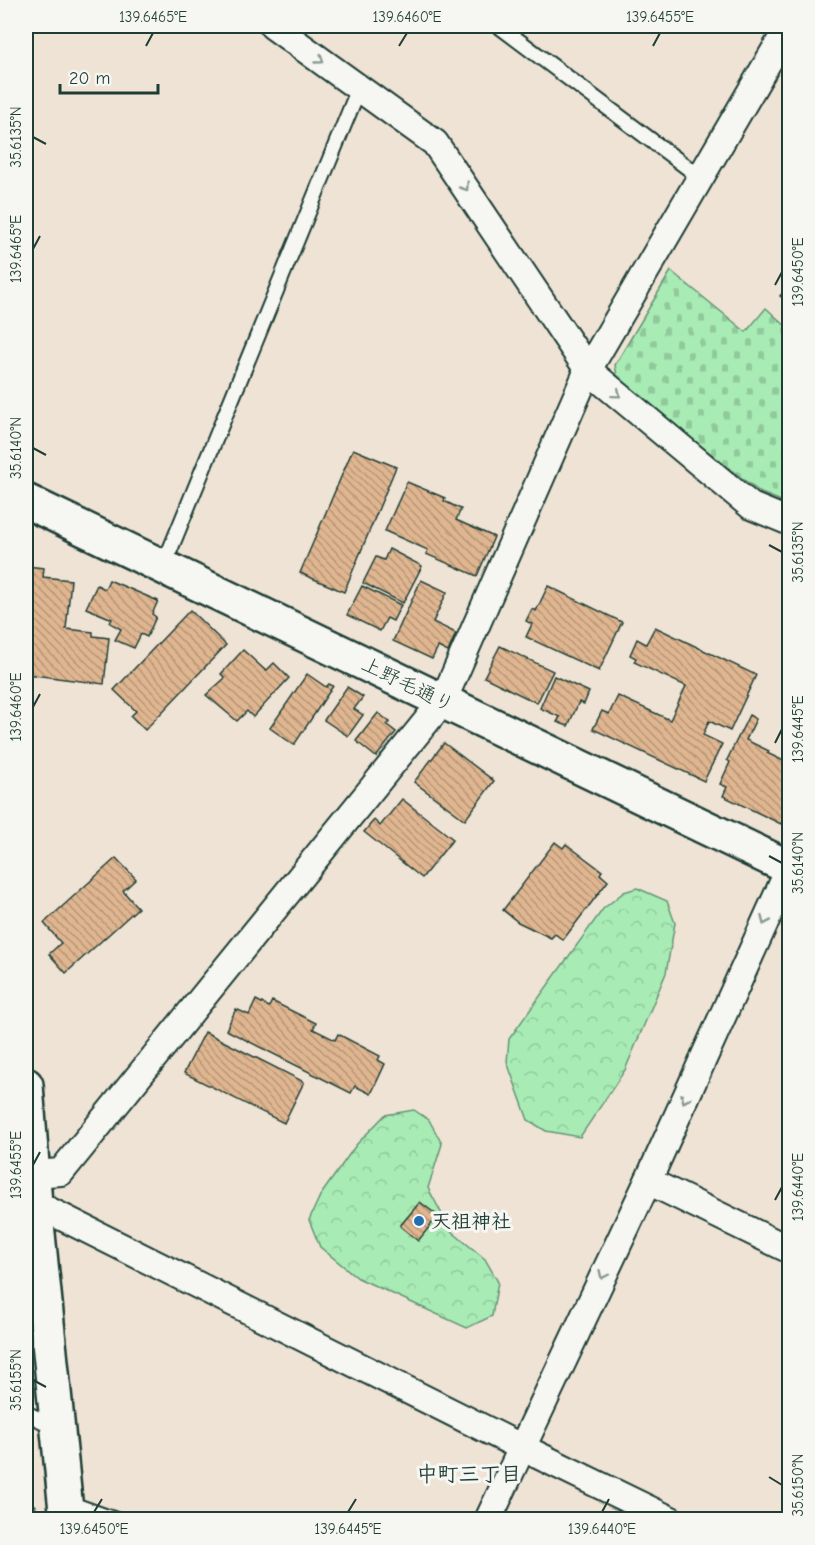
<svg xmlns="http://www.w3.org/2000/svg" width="815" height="1545" viewBox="0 0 815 1545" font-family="'Comic Neue','Klee One',sans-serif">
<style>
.forest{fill:url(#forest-crowns);stroke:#649474;stroke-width:1.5}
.cemetery{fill:url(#cemetery-stones);stroke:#649474;stroke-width:1.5}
.building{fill:url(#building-back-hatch);stroke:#1f3d34;stroke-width:1.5}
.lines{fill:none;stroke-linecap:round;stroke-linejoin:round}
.lane-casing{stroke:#1f3d34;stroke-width:18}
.street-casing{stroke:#1f3d34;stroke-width:30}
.secondary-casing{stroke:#1f3d34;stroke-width:38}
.lane{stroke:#f6f6f2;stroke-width:14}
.street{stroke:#f6f6f2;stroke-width:26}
.secondary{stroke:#f6f6f2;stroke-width:33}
.oneway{stroke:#8a9a93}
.ticks{fill:none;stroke:#1f3d34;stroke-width:2}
.poi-dot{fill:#1f6fb2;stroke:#f6f6f2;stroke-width:2}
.labels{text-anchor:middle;stroke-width:6;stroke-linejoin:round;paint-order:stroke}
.street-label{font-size:20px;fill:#1f3d34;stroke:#f6f6f2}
.poi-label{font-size:20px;font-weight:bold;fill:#1f3d34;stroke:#f6f6f2;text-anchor:start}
.neighbourhood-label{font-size:21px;font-weight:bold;fill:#1f3d34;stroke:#f6f6f2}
.neatline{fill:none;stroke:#1f3d34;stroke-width:2}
.ticks-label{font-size:15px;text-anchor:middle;fill:#1f3d34}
</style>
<defs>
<pattern id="forest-crowns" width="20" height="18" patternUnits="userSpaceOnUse" patternTransform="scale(1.5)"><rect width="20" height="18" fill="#a8ebb5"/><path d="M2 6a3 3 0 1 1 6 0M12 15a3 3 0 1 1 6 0" fill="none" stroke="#90ca9c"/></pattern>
<pattern id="cemetery-stones" width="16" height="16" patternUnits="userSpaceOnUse" patternTransform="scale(1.5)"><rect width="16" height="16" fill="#a8ebb5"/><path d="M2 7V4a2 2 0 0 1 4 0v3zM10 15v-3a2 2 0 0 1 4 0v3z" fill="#90ca9c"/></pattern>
<pattern id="building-back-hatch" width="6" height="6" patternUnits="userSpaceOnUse" patternTransform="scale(1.5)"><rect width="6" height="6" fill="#e0b691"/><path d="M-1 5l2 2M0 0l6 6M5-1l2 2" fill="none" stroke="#b59577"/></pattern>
</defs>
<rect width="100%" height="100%" fill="#efe3d5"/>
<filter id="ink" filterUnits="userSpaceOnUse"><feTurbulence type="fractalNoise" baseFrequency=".0167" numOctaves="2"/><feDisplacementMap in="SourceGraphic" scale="12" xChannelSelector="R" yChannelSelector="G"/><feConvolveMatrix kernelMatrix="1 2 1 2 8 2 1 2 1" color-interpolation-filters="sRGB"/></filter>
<g filter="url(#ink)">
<g class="forest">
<polygon points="637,888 667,901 675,923 666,973 625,1070 580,1137 546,1131 528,1120 507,1062 509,1039 603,909 624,892"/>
<polygon points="414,1110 429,1120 442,1144 428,1188 451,1231 485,1259 498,1282 492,1316 467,1328 358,1278 320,1247 309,1220 320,1196 356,1145 385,1115"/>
</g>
<polygon class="cemetery" points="671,271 746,332 766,308 789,329 789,504 761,493 618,381 615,365"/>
<g class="building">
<polygon points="790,285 790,304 780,296"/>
<polygon points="353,449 396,467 344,592 300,573"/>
<polygon points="407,482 445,498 444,501 461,509 456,520 494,537 477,576 426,554 428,550 385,531"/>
<polygon points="389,549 422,566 403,603 363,583 376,557 384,560"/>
<polygon points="26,566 44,568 43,577 71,580 66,629 93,632 93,636 109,638 104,684 26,674"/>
<polygon points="109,580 158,601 152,614 156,617 147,637 141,634 134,648 115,640 121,629 110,623 112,619 86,608 97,585 105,589"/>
<polygon points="421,580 447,592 433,622 456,633 448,652 438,647 432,659 393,641"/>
<polygon points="362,586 401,605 393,621 387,618 380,631 347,615"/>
<polygon points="548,586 622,622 599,671 526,637 532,624 526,621 532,609 536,611"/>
<polygon points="190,610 226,645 145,730 131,716 136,711 114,690"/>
<polygon points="655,627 756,675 730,731 709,721 703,735 722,744 704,781 593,729 602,711 609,714 618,696 670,720 686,686 634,662 636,658 630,655 637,639 646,644"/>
<polygon points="500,646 553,671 537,703 484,677"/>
<polygon points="243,650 266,671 274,663 289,678 253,717 247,711 237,721 206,695 225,678 221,674"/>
<polygon points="307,674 326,687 329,684 333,686 294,745 270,728"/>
<polygon points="554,676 589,692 584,704 579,702 568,726 557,722 560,717 540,708"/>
<polygon points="347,687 363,697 354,709 363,715 348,736 324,720"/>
<polygon points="378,713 390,722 387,725 396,732 376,757 356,741"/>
<polygon points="749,715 756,719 746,740 769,751 767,753 790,764 790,806 781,824 723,796 727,787 720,784 730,762 727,760"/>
<polygon points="444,743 494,781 465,820 414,782"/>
<polygon points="402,799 453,839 422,878 364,832 374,820 380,826"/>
<polygon points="555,842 563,848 566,844 602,871 600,874 608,881 563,940 555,934 551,938 518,922 503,910"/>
<polygon points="116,858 136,879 123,891 138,908 66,973 49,954 61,943 44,923"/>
<polygon points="256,1000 269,1007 272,1001 316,1023 313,1029 335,1040 338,1034 380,1056 378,1060 385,1064 371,1094 355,1086 351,1093 226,1030 236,1009 249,1015"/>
<polygon points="205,1032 304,1082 284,1123 184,1073"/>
<polygon points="420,1202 438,1216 418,1241 400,1226"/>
<polygon points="26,1501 36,1506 29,1520 26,1520"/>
</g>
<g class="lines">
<g class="lane-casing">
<g id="lane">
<polyline points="499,26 700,177"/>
<polyline points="163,567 359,88"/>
<polyline points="26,1413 57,1428"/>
<polyline points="66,1502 116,1520"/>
</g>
</g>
<g class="street-casing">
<g id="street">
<polyline points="273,26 435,143 588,370 751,506 790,522"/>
<polyline points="33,1174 61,1172 443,701 588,370 789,26"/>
<polyline points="648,1181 790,1250"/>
<polyline points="26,1199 521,1447 671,1520"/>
<polyline points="488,1520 648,1181 790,867"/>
</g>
</g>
<g class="secondary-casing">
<g id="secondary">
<polyline points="26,501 790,868"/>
<polyline points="26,1085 35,1204 67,1520"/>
</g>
</g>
<use href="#lane" class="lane"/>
<use href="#street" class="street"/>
<use href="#secondary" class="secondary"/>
</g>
<defs><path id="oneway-chevron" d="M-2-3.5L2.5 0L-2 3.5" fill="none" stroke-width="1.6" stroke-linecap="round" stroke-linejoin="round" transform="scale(1.5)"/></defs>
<g class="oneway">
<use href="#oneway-chevron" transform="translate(320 60) rotate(36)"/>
<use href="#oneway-chevron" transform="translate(465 187) rotate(56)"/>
<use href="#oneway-chevron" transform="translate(617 394) rotate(40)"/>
<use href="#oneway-chevron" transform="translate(765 921) rotate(114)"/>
<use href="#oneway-chevron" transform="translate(685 1099) rotate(114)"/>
<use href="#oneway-chevron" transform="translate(603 1275) rotate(115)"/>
</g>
</g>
<path class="ticks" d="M 146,46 L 153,33M 399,46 L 407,33M 653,46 L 660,33M 33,137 L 46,144M 33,249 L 40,236M 775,285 L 782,272M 33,448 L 46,455M 769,545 L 782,552M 33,707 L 40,694M 775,743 L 782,729M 769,856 L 782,863M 33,1165 L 40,1152M 775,1200 L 782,1187M 33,1380 L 46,1387M 769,1477 L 782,1485M 94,1512 L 102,1499M 348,1512 L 356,1499M 602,1512 L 609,1499"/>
<circle class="poi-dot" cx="419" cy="1221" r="6"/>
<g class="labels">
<g class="street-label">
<text transform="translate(408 684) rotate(26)" y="7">上野毛通り</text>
</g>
<g class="poi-label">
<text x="431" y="1228">天祖神社</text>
</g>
<g class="neighbourhood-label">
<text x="469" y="1481">中町三丁目</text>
</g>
</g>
<rect width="815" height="1545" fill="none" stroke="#f6f6f2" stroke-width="66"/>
<path d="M60 84v9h98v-9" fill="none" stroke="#1f3d34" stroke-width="3"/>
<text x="69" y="84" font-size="18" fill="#1f3d34" stroke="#f6f6f2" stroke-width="4.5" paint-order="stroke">20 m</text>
<rect x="33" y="33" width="749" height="1479" class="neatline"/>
<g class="ticks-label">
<text x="153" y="22">139.6465°E</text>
<text x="407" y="22">139.6460°E</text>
<text x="660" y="22">139.6455°E</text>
<text transform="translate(16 137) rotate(-90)" y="5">35.6135°N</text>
<text transform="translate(16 249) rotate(-90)" y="5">139.6465°E</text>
<text transform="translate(798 272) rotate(-90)" y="5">139.6450°E</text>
<text transform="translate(16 448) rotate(-90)" y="5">35.6140°N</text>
<text transform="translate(798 552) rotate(-90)" y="5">35.6135°N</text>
<text transform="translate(16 707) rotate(-90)" y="5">139.6460°E</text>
<text transform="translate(798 729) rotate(-90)" y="5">139.6445°E</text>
<text transform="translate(798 863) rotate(-90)" y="5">35.6140°N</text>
<text transform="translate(16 1165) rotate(-90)" y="5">139.6455°E</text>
<text transform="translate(798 1187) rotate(-90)" y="5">139.6440°E</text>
<text transform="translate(16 1380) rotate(-90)" y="5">35.6155°N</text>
<text transform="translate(798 1485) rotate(-90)" y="5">35.6150°N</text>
<text x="94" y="1534">139.6450°E</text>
<text x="348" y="1534">139.6445°E</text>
<text x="602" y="1534">139.6440°E</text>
</g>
</svg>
